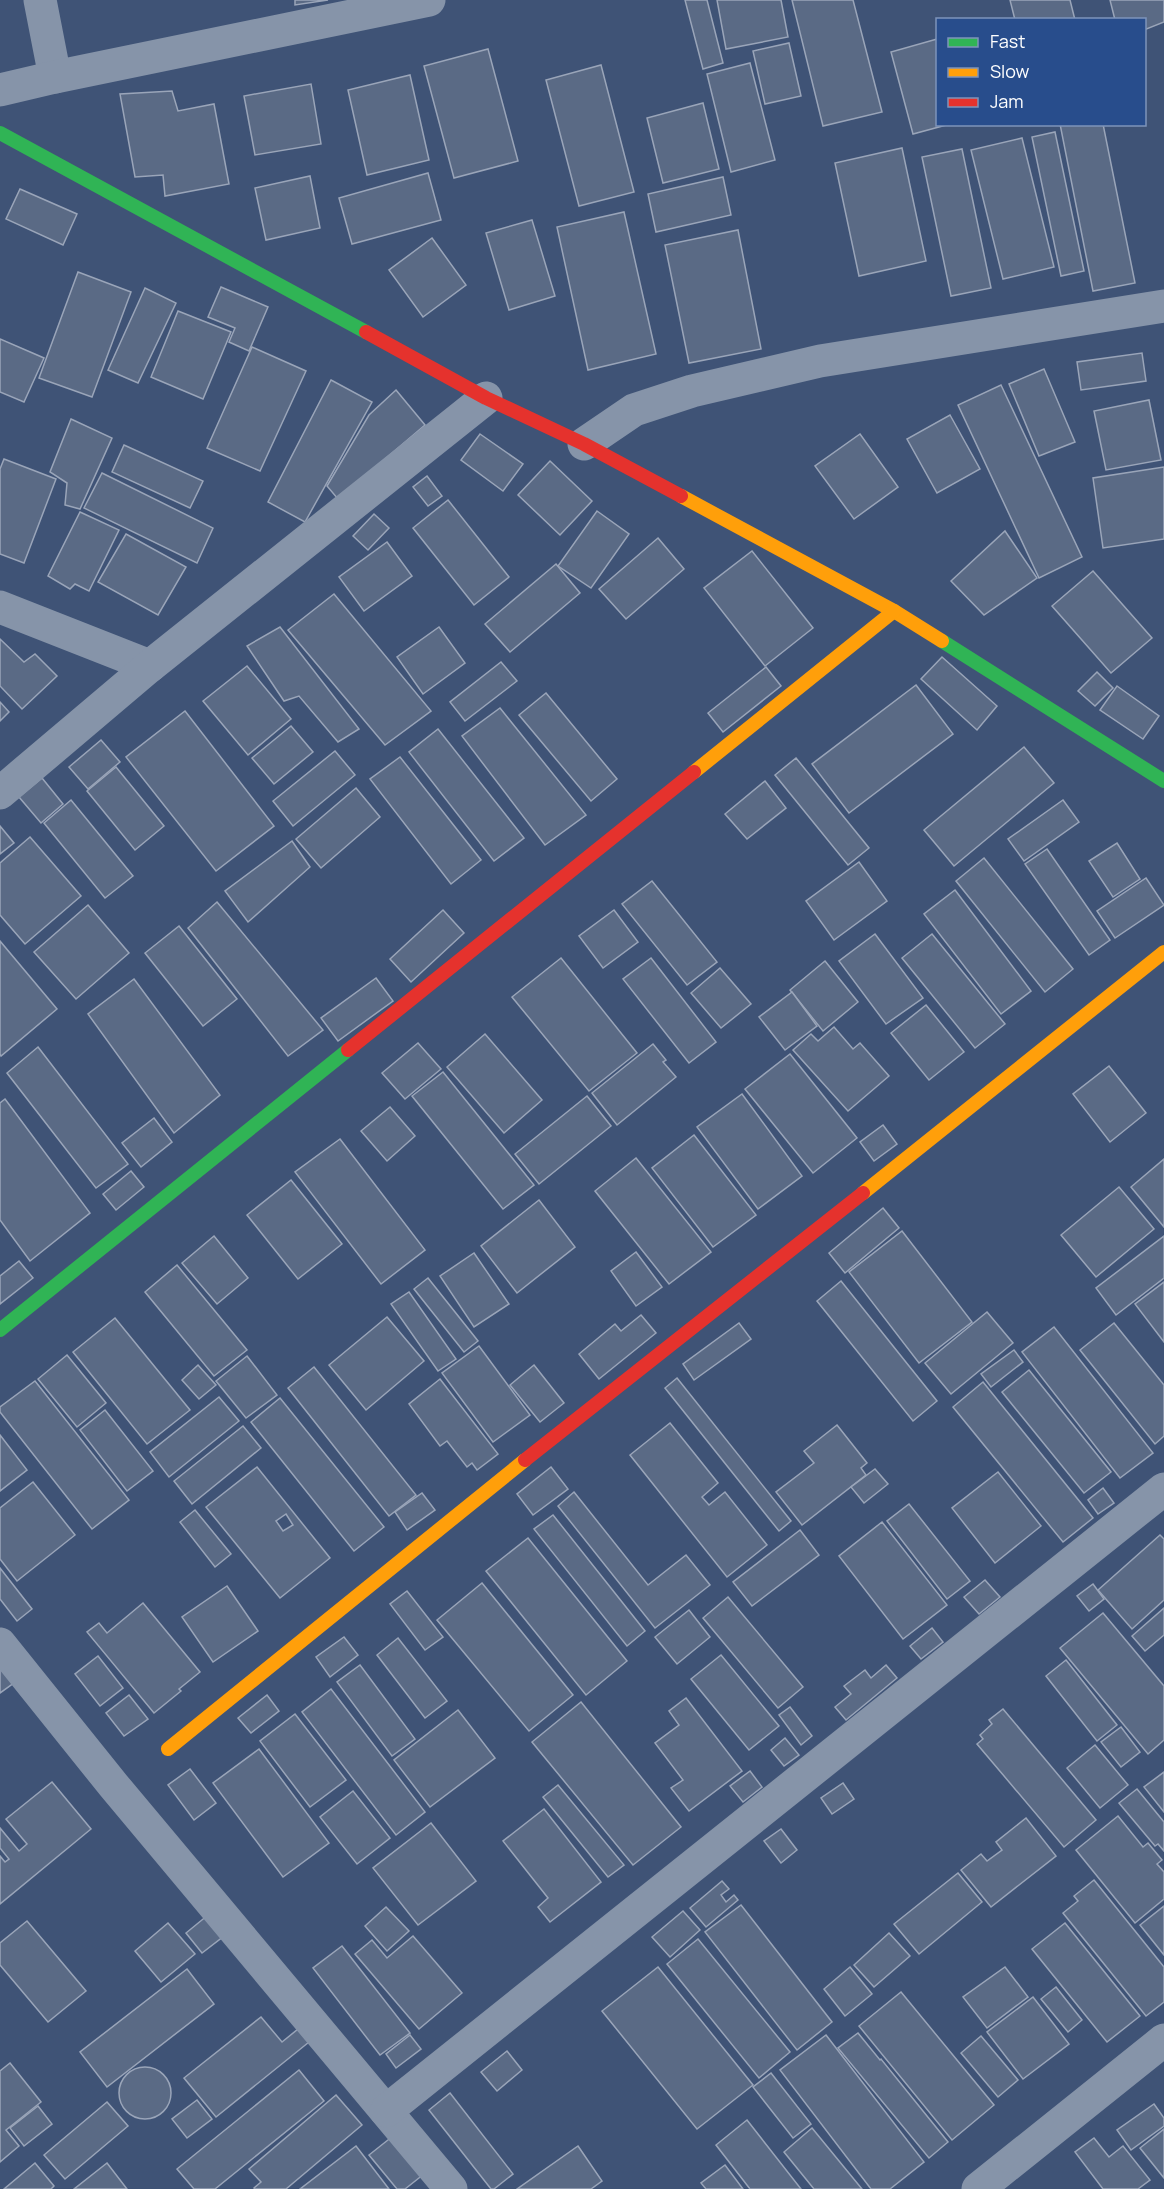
<svg xmlns="http://www.w3.org/2000/svg" width="1164" height="2189" viewBox="0 0 1164 2189" font-family="Manrope,sans-serif">
<style>
.building{fill:#5a6a85;stroke:#9aa5b9;stroke-width:1.5;fill-rule:evenodd}
.lines{fill:none;stroke-linecap:round;stroke-linejoin:round}
.street{stroke:#8694a9;stroke-width:33}
.fast{stroke:#30b455;stroke-width:14}
.slow{stroke:#ff9f0a;stroke-width:14}
.jam{stroke:#e5322d;stroke-width:14}
</style>
<rect width="100%" height="100%" fill="#3f5376"/>
<g class="building">
<polygon points="295,0 328,0 295,5"/>
<polygon points="685,0 707,0 723,63 703,69"/>
<polygon points="717,0 781,0 788,37 726,49"/>
<polygon points="792,0 853,0 882,112 823,126"/>
<polygon points="1010,0 1070,0 1075,20 1015,20"/>
<polygon points="1110,0 1164,0 1164,22 1144,30 1144,20 1115,20"/>
<polygon points="937,39 938,124 950,124 913,134 891,52"/>
<polygon points="789,43 801,96 765,104 753,51"/>
<polygon points="488,49 518,161 454,178 424,66"/>
<polygon points="750,63 775,160 731,172 707,74"/>
<polygon points="601,65 634,192 579,206 546,80"/>
<polygon points="410,75 429,160 367,175 348,90"/>
<polygon points="311,84 321,144 255,155 244,96"/>
<polygon points="172,91 178,111 214,104 229,184 165,196 163,175 135,177 120,94"/>
<polygon points="703,103 719,169 663,183 647,118"/>
<polygon points="1060,124 1103,124 1135,283 1093,291"/>
<polygon points="1055,132 1084,271 1061,276 1032,137"/>
<polygon points="1022,138 1054,267 1003,279 971,150"/>
<polygon points="902,148 926,261 859,276 835,163"/>
<polygon points="962,149 991,288 951,296 922,157"/>
<polygon points="428,173 441,220 352,244 339,198"/>
<polygon points="310,176 320,228 266,240 255,188"/>
<polygon points="723,177 731,215 656,232 648,194"/>
<polygon points="20,189 77,214 63,245 6,219"/>
<polygon points="624,212 656,354 588,370 557,227"/>
<polygon points="532,220 555,296 509,310 486,233"/>
<polygon points="738,230 761,349 689,363 665,245"/>
<polygon points="432,238 466,285 423,317 389,270"/>
<polygon points="78,272 131,292 92,397 39,378"/>
<polygon points="221,287 268,307 249,351 229,342 235,328 208,317"/>
<polygon points="145,288 176,303 138,383 108,370"/>
<polygon points="178,311 231,332 203,399 151,377"/>
<polygon points="0,339 44,358 24,402 0,392"/>
<polygon points="252,347 306,371 260,471 207,448"/>
<polygon points="1142,353 1146,381 1081,390 1077,362"/>
<polygon points="1044,369 1075,442 1039,456 1009,384"/>
<polygon points="331,380 372,402 305,522 268,502"/>
<polygon points="1001,385 1082,557 1039,578 958,405"/>
<polygon points="396,390 425,425 338,499 327,486 369,415"/>
<polygon points="1149,400 1161,460 1106,470 1094,411"/>
<polygon points="950,415 980,469 937,493 907,439"/>
<polygon points="71,419 112,438 80,509 65,505 67,483 50,472"/>
<polygon points="480,434 523,464 503,491 461,460"/>
<polygon points="860,434 898,487 854,519 815,466"/>
<polygon points="124,445 203,481 190,508 112,472"/>
<polygon points="4,459 56,479 24,563 0,554 0,469"/>
<polygon points="550,461 592,501 560,535 518,495"/>
<polygon points="1164,467 1164,539 1103,548 1093,478"/>
<polygon points="102,473 213,528 197,563 84,508"/>
<polygon points="427,476 442,496 428,506 413,487"/>
<polygon points="448,500 509,577 474,605 413,528"/>
<polygon points="597,511 629,534 591,588 558,566"/>
<polygon points="80,512 119,530 89,591 75,584 70,589 48,576"/>
<polygon points="374,514 389,528 368,550 353,536"/>
<polygon points="1005,531 1037,578 984,615 951,581"/>
<polygon points="126,534 186,567 158,615 98,582"/>
<polygon points="658,538 684,569 626,619 599,589"/>
<polygon points="387,542 412,576 364,611 339,577"/>
<polygon points="752,551 813,628 765,666 704,588"/>
<polygon points="556,564 580,593 510,652 485,624"/>
<polygon points="1093,571 1152,638 1111,673 1052,606"/>
<polygon points="334,594 431,711 385,745 288,630"/>
<polygon points="280,627 359,729 338,742 299,696 284,701 247,646"/>
<polygon points="439,627 465,663 423,694 397,657"/>
<polygon points="0,639 24,662 35,654 57,676 22,709 0,686"/>
<polygon points="942,657 997,706 977,730 921,679"/>
<polygon points="501,662 517,681 465,721 450,702"/>
<polygon points="247,666 291,719 248,755 203,701"/>
<polygon points="766,667 781,686 723,732 708,713"/>
<polygon points="1097,672 1113,688 1095,706 1078,691"/>
<polygon points="916,685 953,734 849,813 812,764"/>
<polygon points="1117,686 1159,716 1143,739 1100,710"/>
<polygon points="546,693 617,779 591,801 519,715"/>
<polygon points="0,702 9,712 0,721"/>
<polygon points="500,708 586,815 545,845 462,736"/>
<polygon points="185,711 274,826 216,871 126,757"/>
<polygon points="291,726 313,752 274,784 252,758"/>
<polygon points="438,729 524,838 494,861 409,752"/>
<polygon points="101,740 120,762 88,789 69,767"/>
<polygon points="1024,747 1054,783 954,866 924,830"/>
<polygon points="335,751 355,775 293,826 273,801"/>
<polygon points="400,757 481,860 451,884 370,779"/>
<polygon points="796,758 869,848 848,865 775,775"/>
<polygon points="116,767 164,826 135,850 87,791"/>
<polygon points="42,778 63,804 41,823 19,797"/>
<polygon points="765,781 786,808 747,839 725,814"/>
<polygon points="356,788 380,817 321,868 296,839"/>
<polygon points="71,800 133,876 105,898 44,823"/>
<polygon points="1063,800 1079,822 1024,861 1008,839"/>
<polygon points="0,826 14,843 0,854"/>
<polygon points="30,837 81,896 25,944 0,915 0,863"/>
<polygon points="292,841 310,867 248,922 225,891"/>
<polygon points="1117,843 1140,879 1113,897 1089,861"/>
<polygon points="1047,849 1110,940 1089,955 1025,864"/>
<polygon points="984,858 1073,969 1045,992 956,881"/>
<polygon points="859,862 887,901 834,940 806,901"/>
<polygon points="1146,878 1164,905 1115,938 1097,911"/>
<polygon points="652,881 717,962 687,985 622,904"/>
<polygon points="955,890 1031,991 1001,1014 924,914"/>
<polygon points="217,902 323,1030 288,1056 188,928"/>
<polygon points="88,905 129,953 76,999 34,952"/>
<polygon points="443,910 464,933 411,982 390,959"/>
<polygon points="614,910 638,942 603,968 579,936"/>
<polygon points="179,926 237,999 203,1026 145,953"/>
<polygon points="875,934 923,998 886,1024 839,961"/>
<polygon points="932,934 1005,1024 975,1048 902,958"/>
<polygon points="0,941 57,1009 1,1056 0,1054"/>
<polygon points="561,958 637,1053 589,1091 512,997"/>
<polygon points="651,958 716,1042 689,1063 623,979"/>
<polygon points="825,961 858,1002 823,1031 790,990"/>
<polygon points="720,968 751,1004 721,1028 691,993"/>
<polygon points="376,978 393,1001 338,1041 321,1018"/>
<polygon points="134,979 220,1095 174,1133 88,1014"/>
<polygon points="792,992 817,1026 785,1050 759,1017"/>
<polygon points="926,1005 964,1052 929,1080 891,1033"/>
<polygon points="834,1027 853,1049 860,1043 889,1076 848,1111 793,1050 811,1034 818,1041"/>
<polygon points="485,1034 542,1100 504,1133 447,1067"/>
<polygon points="418,1043 441,1069 405,1099 382,1073"/>
<polygon points="653,1044 666,1060 663,1062 676,1077 617,1125 592,1093"/>
<polygon points="38,1047 128,1164 96,1188 7,1073"/>
<polygon points="790,1054 857,1138 813,1173 745,1089"/>
<polygon points="1109,1066 1146,1113 1110,1142 1073,1094"/>
<polygon points="443,1072 534,1185 503,1209 412,1096"/>
<polygon points="742,1094 802,1176 758,1209 697,1127"/>
<polygon points="587,1096 611,1126 539,1184 515,1154"/>
<polygon points="5,1099 90,1213 30,1261 0,1220 0,1103"/>
<polygon points="390,1107 415,1136 387,1161 361,1131"/>
<polygon points="154,1118 172,1142 141,1167 122,1143"/>
<polygon points="883,1125 897,1144 874,1161 860,1142"/>
<polygon points="694,1135 756,1215 713,1247 652,1168"/>
<polygon points="340,1139 425,1250 381,1284 295,1172"/>
<polygon points="636,1158 711,1252 669,1284 595,1191"/>
<polygon points="1164,1159 1164,1227 1131,1187"/>
<polygon points="131,1171 144,1187 116,1210 103,1194"/>
<polygon points="291,1180 342,1244 298,1279 247,1215"/>
<polygon points="1119,1187 1154,1229 1096,1277 1061,1235"/>
<polygon points="539,1200 575,1247 517,1293 481,1246"/>
<polygon points="883,1208 899,1228 845,1273 829,1253"/>
<polygon points="902,1231 972,1322 919,1363 849,1272"/>
<polygon points="214,1236 248,1278 217,1304 182,1263"/>
<polygon points="1164,1236 1164,1278 1116,1315 1096,1288"/>
<polygon points="636,1252 662,1287 636,1306 611,1271"/>
<polygon points="474,1253 509,1304 474,1327 440,1276"/>
<polygon points="19,1261 33,1278 0,1304 0,1276"/>
<polygon points="177,1265 247,1350 214,1376 145,1292"/>
<polygon points="428,1278 478,1341 464,1352 414,1289"/>
<polygon points="841,1281 937,1401 913,1421 817,1301"/>
<polygon points="1164,1282 1164,1342 1135,1304"/>
<polygon points="409,1292 456,1359 438,1371 391,1304"/>
<polygon points="987,1312 1013,1343 951,1394 925,1363"/>
<polygon points="641,1315 656,1333 599,1379 579,1354 615,1324 621,1331"/>
<polygon points="387,1317 424,1361 366,1410 329,1365"/>
<polygon points="115,1318 190,1410 147,1444 73,1352"/>
<polygon points="739,1323 751,1339 694,1380 683,1364"/>
<polygon points="1114,1323 1164,1385 1164,1436 1155,1444 1080,1350"/>
<polygon points="1054,1327 1153,1453 1120,1478 1022,1352"/>
<polygon points="479,1346 530,1415 493,1442 442,1373"/>
<polygon points="1014,1350 1023,1362 991,1387 981,1374"/>
<polygon points="67,1355 106,1403 77,1427 38,1379"/>
<polygon points="247,1356 277,1395 246,1418 216,1381"/>
<polygon points="198,1365 216,1385 199,1399 182,1380"/>
<polygon points="534,1365 564,1403 540,1422 510,1385"/>
<polygon points="314,1367 416,1495 389,1516 288,1388"/>
<polygon points="1029,1370 1111,1472 1084,1493 1002,1392"/>
<polygon points="677,1378 791,1521 779,1531 665,1388"/>
<polygon points="440,1379 498,1454 477,1470 472,1463 467,1467 447,1441 440,1446 409,1404"/>
<polygon points="35,1381 129,1500 92,1529 0,1412 0,1407"/>
<polygon points="983,1382 1093,1518 1063,1542 953,1407"/>
<polygon points="219,1397 239,1421 169,1477 150,1452"/>
<polygon points="280,1398 384,1527 354,1551 251,1422"/>
<polygon points="105,1410 153,1471 127,1491 80,1430"/>
<polygon points="670,1423 718,1483 702,1497 709,1505 725,1492 767,1545 727,1577 630,1455"/>
<polygon points="837,1425 867,1463 861,1468 866,1475 802,1525 776,1492 814,1463 804,1451"/>
<polygon points="243,1426 261,1448 192,1504 174,1481"/>
<polygon points="0,1435 27,1470 0,1491"/>
<path d="M 257,1467 L 330,1558 L 280,1598 L 206,1507 ZM 286,1514 L 293,1525 L 283,1531 L 276,1521 Z"/>
<polygon points="551,1467 568,1489 533,1515 517,1494"/>
<polygon points="875,1469 888,1484 864,1503 851,1487"/>
<polygon points="998,1472 1041,1526 995,1563 952,1508"/>
<polygon points="33,1482 75,1535 17,1581 0,1559 0,1508"/>
<polygon points="1103,1488 1114,1503 1098,1514 1088,1500"/>
<polygon points="574,1492 648,1585 686,1555 710,1585 655,1628 558,1506"/>
<polygon points="422,1493 435,1510 407,1530 395,1512"/>
<polygon points="909,1504 970,1581 947,1599 887,1521"/>
<polygon points="195,1510 231,1554 215,1567 180,1522"/>
<polygon points="553,1515 645,1631 627,1646 534,1529"/>
<polygon points="882,1522 947,1605 903,1639 839,1556"/>
<polygon points="800,1530 819,1555 752,1606 733,1582"/>
<polygon points="1160,1535 1164,1539 1164,1600 1132,1629 1098,1590"/>
<polygon points="528,1538 627,1661 586,1695 486,1571"/>
<polygon points="0,1568 32,1609 17,1621 0,1599"/>
<polygon points="985,1580 1000,1597 979,1614 964,1597"/>
<polygon points="482,1583 573,1695 529,1731 437,1620"/>
<polygon points="1093,1584 1104,1599 1089,1611 1077,1596"/>
<polygon points="227,1586 258,1631 213,1662 182,1617"/>
<polygon points="407,1591 443,1637 425,1650 390,1604"/>
<polygon points="728,1597 803,1687 778,1708 703,1618"/>
<polygon points="143,1603 200,1672 179,1689 181,1691 154,1713 87,1632 99,1623 107,1633"/>
<polygon points="1164,1608 1164,1635 1145,1651 1132,1636"/>
<polygon points="689,1610 710,1637 677,1664 655,1637"/>
<polygon points="1103,1613 1164,1686 1164,1740 1148,1754 1060,1648"/>
<polygon points="932,1628 943,1642 921,1659 910,1646"/>
<polygon points="344,1637 358,1655 330,1677 316,1657"/>
<polygon points="398,1638 447,1701 425,1718 377,1655"/>
<polygon points="721,1655 779,1726 749,1750 691,1679"/>
<polygon points="98,1656 123,1688 100,1706 75,1674"/>
<polygon points="1066,1660 1117,1725 1097,1741 1046,1676"/>
<polygon points="360,1665 415,1739 392,1756 337,1682"/>
<polygon points="886,1665 897,1678 846,1720 835,1707 851,1694 844,1686 865,1670 871,1678"/>
<polygon points="0,1669 18,1680 0,1693"/>
<polygon points="331,1689 425,1812 396,1835 302,1712"/>
<polygon points="129,1695 148,1719 124,1736 106,1713"/>
<polygon points="267,1695 279,1711 251,1733 238,1718"/>
<polygon points="686,1698 742,1771 689,1811 671,1788 683,1780 655,1743 679,1725 669,1711"/>
<polygon points="581,1702 681,1827 633,1865 532,1742"/>
<polygon points="790,1707 812,1736 801,1745 779,1715"/>
<polygon points="1003,1709 1096,1820 1064,1847 977,1744 983,1739 980,1735 992,1724 989,1720"/>
<polygon points="458,1710 495,1758 430,1807 394,1760"/>
<polygon points="295,1714 346,1780 310,1807 260,1741"/>
<polygon points="1121,1727 1140,1752 1121,1767 1101,1742"/>
<polygon points="785,1738 799,1755 784,1766 771,1750"/>
<polygon points="1095,1745 1128,1785 1100,1808 1067,1768"/>
<polygon points="259,1749 329,1843 283,1877 213,1783"/>
<polygon points="190,1769 216,1803 194,1820 168,1785"/>
<polygon points="750,1771 762,1787 743,1802 730,1786"/>
<polygon points="1164,1772 1164,1812 1144,1787"/>
<polygon points="52,1782 91,1829 0,1904 0,1856 5,1862 9,1859 0,1848 0,1828 19,1851 27,1844 6,1819"/>
<polygon points="843,1783 854,1799 832,1814 821,1798"/>
<polygon points="558,1785 624,1865 608,1877 543,1797"/>
<polygon points="1137,1789 1164,1822 1164,1851 1158,1844 1155,1846 1119,1803"/>
<polygon points="353,1791 390,1838 357,1864 320,1817"/>
<polygon points="544,1809 601,1882 550,1922 538,1907 548,1898 503,1841"/>
<polygon points="1118,1816 1143,1847 1148,1843 1162,1860 1157,1864 1164,1872 1164,1899 1135,1923 1076,1850"/>
<polygon points="1026,1818 1056,1856 991,1907 961,1870 981,1854 987,1861 1002,1850 996,1842"/>
<polygon points="431,1823 476,1881 418,1925 373,1868"/>
<polygon points="781,1829 797,1850 781,1863 764,1841"/>
<polygon points="958,1873 982,1902 919,1954 894,1924"/>
<polygon points="1094,1880 1164,1967 1164,2002 1146,2016 1063,1913 1078,1901 1074,1896"/>
<polygon points="722,1881 729,1889 721,1895 726,1902 734,1895 738,1900 706,1927 690,1908"/>
<polygon points="741,1905 832,2022 797,2050 705,1932"/>
<polygon points="1164,1906 1164,1955 1140,1925"/>
<polygon points="386,1907 409,1931 387,1951 365,1926"/>
<polygon points="683,1911 700,1930 670,1957 652,1937"/>
<polygon points="208,1915 224,1936 202,1953 186,1933"/>
<polygon points="27,1921 86,1991 48,2022 0,1965 0,1943"/>
<polygon points="168,1923 195,1954 161,1982 135,1951"/>
<polygon points="1065,1923 1140,2016 1107,2042 1032,1949"/>
<polygon points="889,1933 910,1956 874,1987 854,1965"/>
<polygon points="413,1936 462,1993 419,2029 355,1954 372,1940 387,1958"/>
<polygon points="698,1939 790,2052 759,2078 667,1964"/>
<polygon points="342,1946 410,2033 380,2055 313,1968"/>
<polygon points="658,1967 753,2085 697,2129 602,2011"/>
<polygon points="850,1967 872,1994 845,2016 824,1989"/>
<polygon points="1005,1967 1028,1997 987,2028 963,1997"/>
<polygon points="187,1969 214,2004 107,2087 80,2052"/>
<polygon points="1056,1987 1082,2020 1068,2032 1041,1999"/>
<polygon points="901,1992 994,2105 952,2140 859,2026"/>
<polygon points="1033,1997 1069,2044 1023,2079 987,2032"/>
<polygon points="261,2017 282,2042 303,2025 314,2038 216,2117 184,2078"/>
<polygon points="858,2033 880,2060 881,2059 948,2142 929,2158 838,2048"/>
<polygon points="410,2035 421,2049 396,2068 386,2054"/>
<polygon points="826,2035 924,2162 890,2189 871,2189 780,2070"/>
<polygon points="981,2036 1018,2080 998,2097 961,2053"/>
<polygon points="507,2051 522,2070 497,2091 481,2072"/>
<polygon points="10,2063 41,2102 6,2130 19,2146 0,2162 0,2071"/>
<circle cx="145" cy="2093" r="26"/>
<polygon points="299,2070 324,2101 215,2189 194,2189 177,2169"/>
<polygon points="771,2073 811,2124 793,2138 753,2087"/>
<polygon points="450,2093 513,2174 494,2189 491,2189 429,2110"/>
<polygon points="336,2095 362,2125 286,2189 255,2189 254,2188 261,2182 249,2169"/>
<polygon points="197,2100 212,2119 187,2138 172,2119"/>
<polygon points="107,2102 128,2126 65,2179 44,2155"/>
<polygon points="1154,2104 1164,2118 1164,2126 1131,2150 1117,2130"/>
<polygon points="38,2106 52,2124 24,2146 10,2128"/>
<polygon points="747,2120 801,2189 750,2189 716,2145"/>
<polygon points="812,2128 862,2189 814,2189 784,2152"/>
<polygon points="1164,2129 1164,2178 1140,2148"/>
<polygon points="393,2136 424,2174 405,2189 397,2189 369,2155"/>
<polygon points="1094,2138 1109,2157 1123,2146 1150,2180 1138,2189 1103,2189 1075,2152"/>
<polygon points="356,2146 389,2189 300,2189"/>
<polygon points="578,2146 602,2181 591,2189 517,2189"/>
<polygon points="35,2163 54,2186 51,2189 4,2189"/>
<polygon points="107,2163 127,2189 74,2189"/>
<polygon points="725,2165 743,2189 706,2189 701,2183"/>
</g>
<g class="lines">
<g class="street">
<polyline points="40,0 55,77"/>
<polyline points="0,90 55,77 429,0"/>
<polyline points="584,444 634,410 692,391 820,361 1164,306"/>
<polyline points="0,607 150,666"/>
<polyline points="0,793 150,666 486,398"/>
<polyline points="0,1644 114,1786 451,2189"/>
<polyline points="386,2111 1164,1489"/>
<polyline points="978,2189 1164,2040"/>
</g>
<g class="fast">
<polyline points="0,133 366,332"/>
<polyline points="942,641 1164,781"/>
<polyline points="0,1330 348,1050"/>
</g>
<g class="slow">
<polyline points="681,496 894,611 942,641"/>
<polyline points="694,772 894,611"/>
<polyline points="863,1193 1164,952"/>
<polyline points="168,1749 525,1460"/>
</g>
<g class="jam">
<polyline points="366,332 486,398 584,444 681,496"/>
<polyline points="348,1050 694,772"/>
<polyline points="525,1460 863,1193"/>
</g>
</g>
<rect x="936" y="18" width="210" height="108" fill="#284d8c" stroke="#7e94ba" stroke-width="1.5"/>
<rect x="948" y="38" width="30" height="9" fill="#30b455" stroke="#7e94ba" stroke-width="1.5"/>
<text x="990" y="48" font-size="18" fill="#ffffff">Fast</text>
<rect x="948" y="68" width="30" height="9" fill="#ff9f0a" stroke="#7e94ba" stroke-width="1.5"/>
<text x="990" y="78" font-size="18" fill="#ffffff">Slow</text>
<rect x="948" y="98" width="30" height="9" fill="#e5322d" stroke="#7e94ba" stroke-width="1.5"/>
<text x="990" y="108" font-size="18" fill="#ffffff">Jam</text>
</svg>
